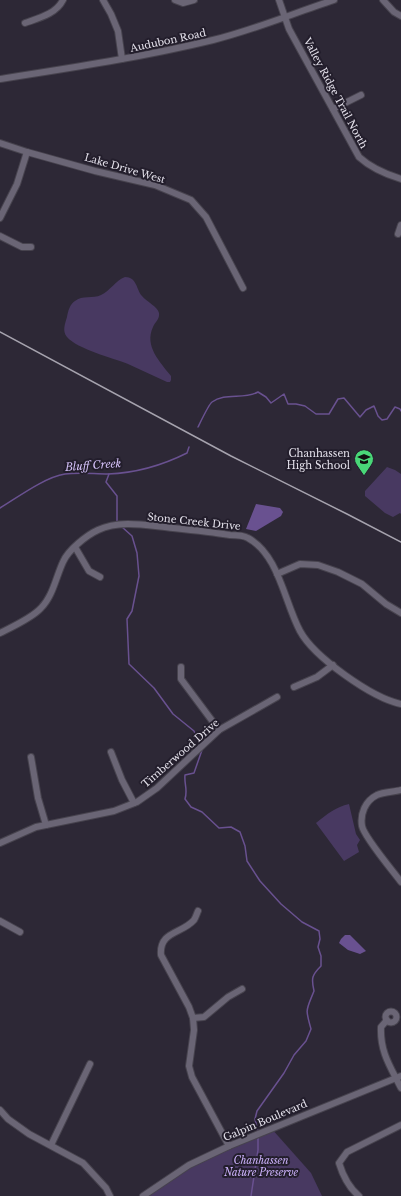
<svg xmlns="http://www.w3.org/2000/svg" width="401" height="1196" viewBox="0 0 401 1196" font-family="'Libre Baskerville',serif">
<style>
.green{fill:#483961}
.water{fill:#695190}
.lines{fill:none;stroke-linecap:round;stroke-linejoin:round}
.stream{stroke:#695190;stroke-width:1.5}
.minor-casing{stroke:#47434e;stroke-width:8}
.minor{stroke:#6a6575;stroke-width:6}
.rail{stroke:#a6a3ae;stroke-width:1.5}
.labels{text-anchor:middle;stroke-width:4;stroke-linejoin:round;paint-order:stroke}
.street-label{font-size:10px;fill:#e4e1eb;stroke:#231e2c}
.poi-label{font-size:10px;fill:#e4e1eb;stroke:#231e2c;text-anchor:end}
.park-label{font-size:10px;font-style:italic;fill:#ccb2fb;stroke:#231e2c}
.water-label{font-size:11px;font-style:italic;fill:#d2bff6;stroke:#231e2c}
</style>
<rect width="100%" height="100%" fill="#2d2836"/>
<g class="green">
<path d="M 125,277 C 137,277 136,289 142,296 C 146,301 158,307 159,313 C 160,319 155,322 153,327 C 144,346 160,362 171,376 L 171,380 L 170,382 L 167,382 C 154,376 141,370 128,364 C 113,358 77,349 67,337 C 62,331 65,324 67,317 C 68,311 70,304 75,301 C 82,295 93,299 101,295 C 110,291 116,280 125,277 Z"/>
<polygon points="387,467 395,470 401,474 401,514 400,513 393,517 385,513 365,496 365,491"/>
<path d="M 349,804 L 356,834 L 360,840 L 357,845 L 359,852 L 344,861 L 316,823 C 327,814 336,807 349,804 Z"/>
<polygon points="271,1128 311,1173 322,1196 143,1196 189,1165"/>
</g>
<g class="water">
<polygon points="256,504 280,508 283,512 281,516 256,531 246,529"/>
<polygon points="345,935 350,935 366,951 360,954 348,950 339,943 341,939"/>
</g>
<g class="lines">
<g class="stream">
<path d="M 198,427 C 200,423 209,404 212,402 C 225,392 244,400 258,392 L 266,397 L 271,403 L 284,394 L 288,404 L 296,404 L 305,406 L 316,414 L 329,414 L 338,399 L 344,398 L 360,417 L 366,410 L 374,406 L 378,416 L 382,420 L 387,419 L 395,407 L 400,409 L 401,411"/>
<polyline points="109,474 106,482 117,496 117,522 118,523"/>
<path d="M 0,508 C 18,497 45,477 65,474 C 79,472 94,474 108,474 C 136,473 163,465 187,453 L 189,447"/>
<polyline points="122,527 132,536 137,553 139,576 132,611 127,619 129,664 154,688 173,714 194,731 200,745"/>
<path d="M 201,748 L 202,750 L 194,773 L 185,775 C 184,785 188,789 185,799 L 191,807 L 202,812 L 219,828 L 231,827 L 240,832 L 245,846 L 247,861 L 260,881 L 281,904 L 302,922 L 319,931 L 320,939 L 318,947 L 321,956 L 321,966 C 312,975 311,978 314,991 C 306,1011 305,1008 311,1029 L 306,1041 L 294,1055 L 284,1073 L 257,1111 L 255,1119 L 258,1132"/>
<polyline points="251,1196 258,1150 258,1136"/>
</g>
<g class="minor-casing">
<g id="minor">
<polyline points="103,0 111,14 118,31 122,59"/>
<polyline points="175,0 183,3 194,0"/>
<path d="M 279,0 L 289,29 L 359,157 C 371,168 385,174 401,179"/>
<polyline points="383,0 394,12 401,16"/>
<path d="M 25,23 C 39,18 56,14 63,0"/>
<path d="M 0,79 C 71,68 143,57 213,40 C 254,30 294,13 334,0"/>
<polyline points="333,109 361,95"/>
<polyline points="0,143 27,152 95,171 155,185 191,200 206,217 243,288"/>
<polyline points="0,218 17,184 27,152"/>
<polyline points="398,234 401,225"/>
<polyline points="0,236 22,247 31,247"/>
<polyline points="75,547 89,571 100,577"/>
<polyline points="277,574 300,564 318,565 338,572 362,584 386,604 401,613"/>
<path d="M 0,633 C 12,627 32,618 41,608 C 53,596 56,577 63,562 C 68,550 87,535 98,530 C 121,519 149,526 173,528 C 192,530 211,532 230,535 C 235,535 243,535 248,538 C 279,555 284,601 300,631 C 314,657 372,698 401,704"/>
<polyline points="181,667 181,679 219,730"/>
<polyline points="294,687 317,677 333,665"/>
<polyline points="111,752 122,780 134,803"/>
<polyline points="31,757 38,798 46,825"/>
<path d="M 401,790 C 394,792 384,792 377,795 C 365,801 360,814 362,826 C 364,837 393,871 401,882"/>
<polyline points="0,843 36,827 114,811 137,802 157,788 219,730 277,697"/>
<path d="M 198,911 C 197,913 196,917 194,920 C 182,934 159,931 161,955 L 189,1007 L 193,1018 L 194,1030 L 189,1066 L 192,1077 L 229,1146"/>
<polyline points="0,921 20,932"/>
<circle cx="391" cy="1017" r="5.5"/>
<polyline points="193,1018 204,1017 228,997 242,989"/>
<path d="M 387,1020 L 381,1027 C 380,1052 390,1066 401,1088"/>
<polyline points="0,1110 8,1119 29,1134 83,1163 106,1188 110,1196"/>
<polyline points="51,1145 90,1064"/>
<polyline points="143,1196 189,1165 229,1146 401,1076"/>
<path d="M 359,1196 C 348,1187 343,1176 339,1163 L 347,1152 L 401,1125"/>
</g>
</g>
<use href="#minor" class="minor"/>
<polyline class="rail" points="0,332 231,456 347,514 401,542"/>
</g>
<defs>
<g id="university-pin" transform="scale(1)"><path d="M0 17L-7.5 6A9.5 9.5 0 1 1 7.5 6Z" fill="#49d778" stroke="#231e2c"/><path d="M0-5L7-2L0 1L-7-2ZM-4 1L0 2.5L4 1V4Q0 6-4 4Z" fill="#111"/></g>
</defs>
<g fill-rule="evenodd">
<use href="#university-pin" x="364" y="459"/>
</g>
<g class="labels">
<g class="street-label">
<text transform="translate(168 40) rotate(-12)" y="4">Audubon Road</text>
<text transform="translate(336 93) rotate(62)" y="4">Valley Ridge Trail North</text>
<text transform="translate(125 168) rotate(16)" y="4">Lake Drive West</text>
<text transform="translate(194 521) rotate(6)" y="4">Stone Creek Drive</text>
<text transform="translate(180 753) rotate(-41)" y="4">Timberwood Drive</text>
<text transform="translate(265 1120) rotate(-23)" y="4">Galpin Boulevard</text>
</g>
<g class="poi-label">
<text x="350" y="457">Chanhassen<tspan x="350" dy="12">High School</tspan></text>
</g>
<g class="park-label">
<text x="261" y="1164">Chanhassen<tspan x="261" dy="12">Nature Preserve</tspan></text>
</g>
<g class="water-label">
<text transform="translate(93 465) rotate(-4)" y="4">Bluff Creek</text>
</g>
</g>
</svg>
